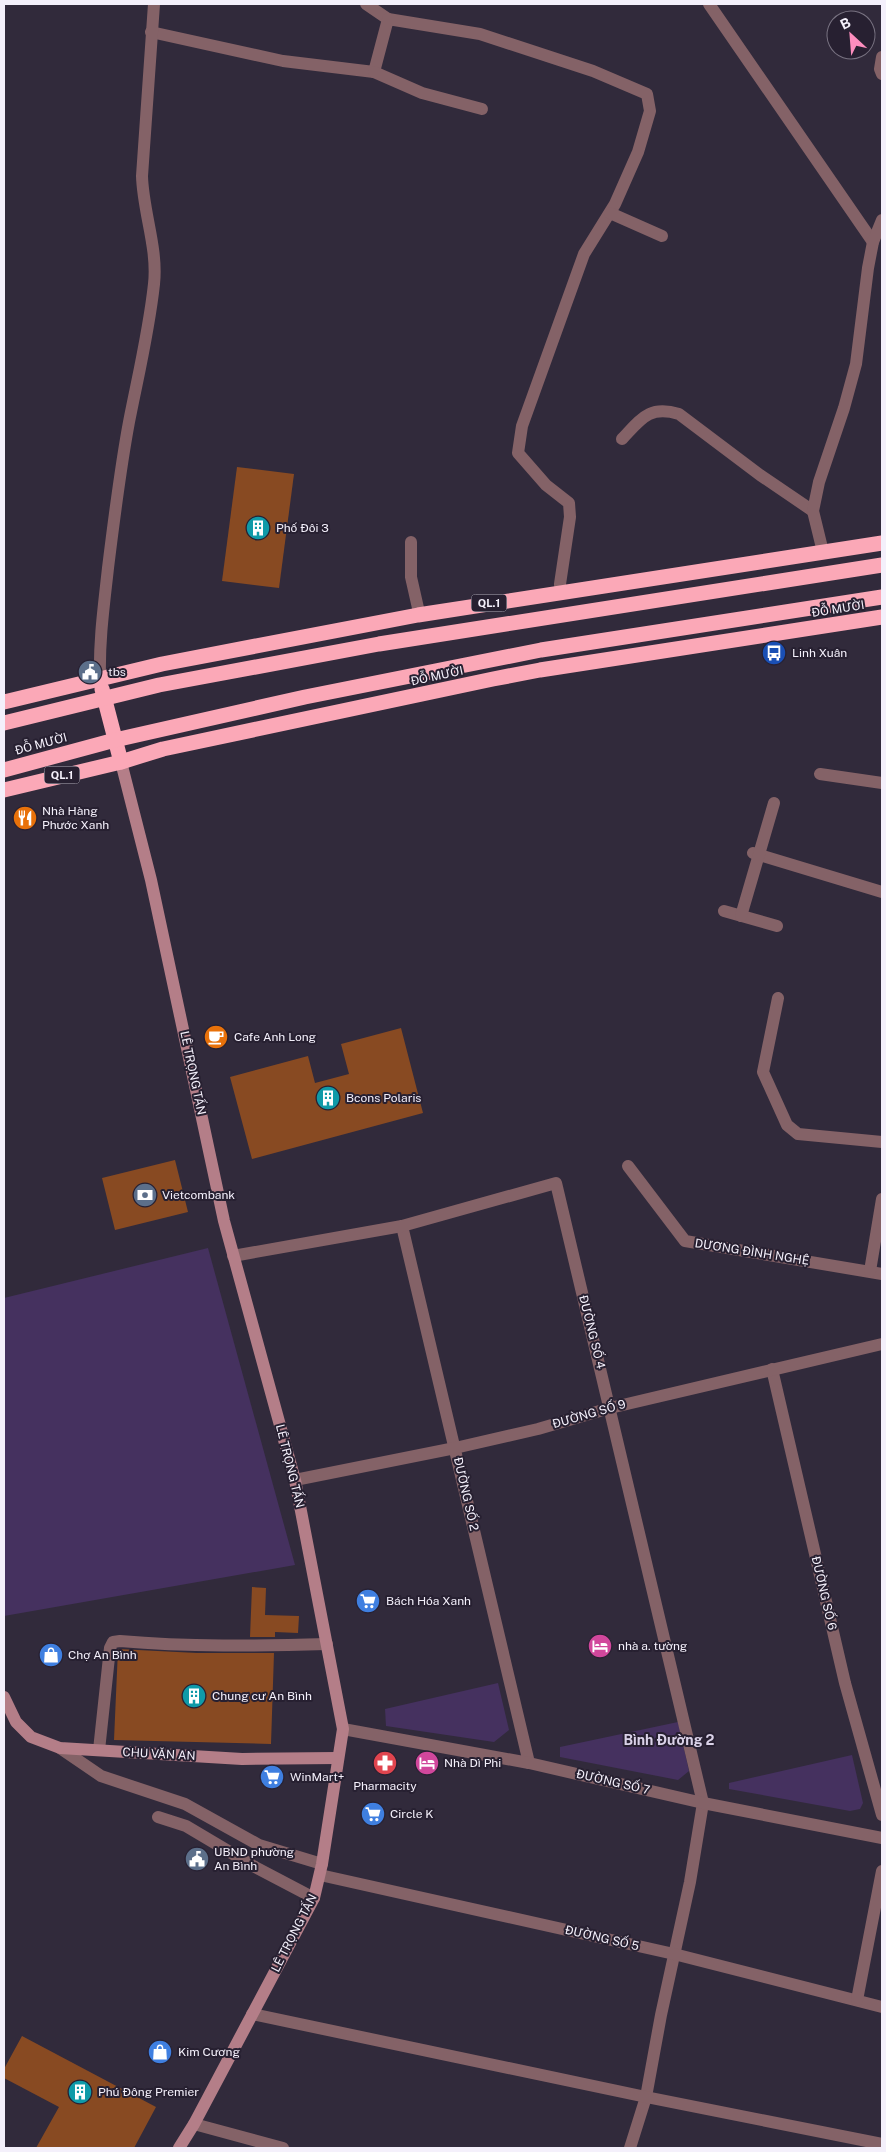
<svg xmlns="http://www.w3.org/2000/svg" width="886" height="2152" viewBox="0 0 886 2152" font-family="'Public Sans',sans-serif">
<style>
.green{fill:#45315f}
.building{fill:#884a22}
.lines{fill:none;stroke-linecap:round;stroke-linejoin:round}
.street{stroke:#846267;stroke-width:12}
.secondary{stroke:#b47e88;stroke-width:12}
.highway{stroke:#fba8b7;stroke-width:15}
.labels{text-anchor:middle;stroke-width:4;stroke-linejoin:round;paint-order:stroke}
.shield{fill:#272031;stroke:#b6b2be;stroke-width:1}
.shield-label{font-size:11px;font-weight:bold;fill:#f4f0fb}
.poi-label{font-size:12px;fill:#f4f0fb;stroke:#272031;text-anchor:start}
.street-label{font-size:12px;fill:#f4f0fb;stroke:#272031}
.neighbourhood-label{font-size:14px;font-weight:bold;fill:#dad2e8;stroke:#272031}
</style>
<rect width="100%" height="100%" fill="#312a3b"/>
<g class="green">
<polygon points="208,1248 295,1565 4,1616 4,1298"/>
<polygon points="498,1683 509,1730 494,1742 386,1726 385,1709"/>
<polygon points="678,1722 689,1771 678,1780 560,1757 560,1747"/>
<polygon points="852,1755 863,1803 860,1809 850,1811 729,1789 729,1783"/>
</g>
<g class="building">
<polygon points="237,467 294,474 279,588 222,581"/>
<polygon points="401,1028 423,1113 252,1159 230,1077 308,1056 315,1083 349,1074 341,1044"/>
<polygon points="175,1160 188,1212 115,1230 102,1178"/>
<polygon points="252,1587 266,1588 265,1615 299,1616 298,1633 275,1632 275,1637 250,1637"/>
<polygon points="118,1649 197,1653 274,1653 271,1744 114,1740"/>
<polygon points="22,2036 156,2107 134,2148 36,2148 59,2107 4,2078 4,2069"/>
</g>
<g class="lines">
<g class="street">
<polyline points="366,4 388,19"/>
<polyline points="709,4 873,242"/>
<polyline points="151,32 283,61 374,72 388,19 480,34 593,71 647,94 650,111 638,152 615,204 584,254 522,426 518,453 546,485 569,503 570,517 560,584 561,592"/>
<polyline points="882,57 880,69 882,74"/>
<polyline points="374,72 422,93 482,109"/>
<polyline points="610,213 662,236"/>
<path d="M 622,439 C 641,419 649,405 679,414 L 760,475 L 813,511"/>
<polyline points="411,542 411,577 418,608 418,615"/>
<polyline points="823,552 813,511 819,482 844,408 856,364 868,268 873,242 882,220"/>
<path d="M 100,677 C 99,640 104,605 108,568 C 114,519 120,470 129,422 C 138,376 149,331 154,284 C 158,248 143,212 142,176 L 154,4"/>
<polyline points="820,774 882,783"/>
<polyline points="753,853 882,892"/>
<polyline points="724,911 777,926"/>
<polyline points="741,916 774,803"/>
<polyline points="778,998 763,1072 787,1125 798,1134 882,1142"/>
<polyline points="628,1166 685,1241 882,1274"/>
<polyline points="402,1226 529,1763"/>
<polyline points="233,1256 402,1226 556,1183 703,1803 690,1882 661,2015 646,2097 630,2148"/>
<polyline points="870,1271 882,1199"/>
<polyline points="772,1369 845,1683 882,1815"/>
<polyline points="295,1480 455,1448 538,1429 610,1408 882,1344"/>
<polyline points="343,1729 529,1763 703,1803 882,1838"/>
<polyline points="60,1748 101,1776 185,1804 259,1845 322,1864"/>
<path d="M 99,1750 L 110,1648 L 113,1642 L 120,1641 C 189,1647 257,1646 327,1644"/>
<polyline points="158,1817 186,1826 255,1867 314,1898"/>
<polyline points="320,1875 674,1954 882,2007"/>
<polyline points="857,2000 882,1871"/>
<polyline points="252,2014 646,2097 882,2144"/>
<polyline points="194,2124 283,2148"/>
</g>
<g class="secondary">
<polyline points="121,762 151,880 224,1221 295,1480 343,1729 322,1864 314,1898 194,2124 179,2148"/>
<polyline points="4,1697 16,1722 31,1737 60,1748 242,1759 337,1758"/>
</g>
<g class="highway">
<polyline points="102,689 121,762"/>
<polyline points="4,702 162,664 418,615 882,543"/>
<polyline points="4,723 159,685 379,644 882,565"/>
<polyline points="4,770 115,740 305,697 541,650 882,597"/>
<polyline points="4,790 121,762 163,749 493,679 540,670 882,617"/>
</g>
</g>
<defs>
<g id="building-disc" transform="scale(1.25)"><circle r="9.5" fill="#0f9aa8" stroke="#272031"/><path d="M-4-6H4V6H1V3H-1V6H-4ZM-2.5-4.3h1.7v1.8h-1.7ZM.8-4.3h1.7v1.8H.8ZM-2.5-1h1.7V.8h-1.7ZM.8-1h1.7V.8H.8Z" fill="#fff"/></g>
<g id="bus-disc" transform="scale(1.25)"><circle r="9.5" fill="#1a4fb4" stroke="#272031"/><path d="M-5-6H5V4H4V6H2V4H-2V6H-4V4H-5ZM-3.5-4V0h7V-4ZM-3.5 1.2v1.5H-2V1.2ZM2 1.2v1.5H3.5V1.2Z" fill="#fff"/></g>
<g id="civic-disc" transform="scale(1.25)"><circle r="9.5" fill="#5c6f8a" stroke="#272031"/><path d="M-.6-6.5H3V-4.5H.6V-3L4-1V1h2V6H-6V1h2V-1L-.6-3ZM-1.2 2.5V6h2.4V2.5Z" fill="#fff"/></g>
<g id="restaurant-disc" transform="scale(1.25)"><circle r="9.5" fill="#e8710a" stroke="#272031"/><path d="M-5-6h1v4h1v-4h1v4h1v-4h1v5L-1.5 .5V6h-2V.5L-5-1ZM5-6V6H3V1.5H1.5Q1.5-4 5-6Z" fill="#fff"/></g>
<g id="cafe-disc" transform="scale(1.25)"><circle r="9.5" fill="#e8710a" stroke="#272031"/><path d="M-5.5-4.5H6V0H3Q3 3.5 0 3.5H-2.5Q-5.5 3.5-5.5 0ZM3-3.2v2h1.7v-2ZM-6 4.5H4V6H-6Z" fill="#fff"/></g>
<g id="bank-disc" transform="scale(1.25)"><circle r="9.5" fill="#5c6f8a" stroke="#272031"/><path d="M-6-4H6V4H-6ZM0-2.3a2.3 2.3 0 1 0 0 4.6a2.3 2.3 0 1 0 0-4.6Z" fill="#fff"/></g>
<g id="supermarket-disc" transform="scale(1.25)"><circle r="9.5" fill="#3f7fe0" stroke="#272031"/><path d="M-6-5.5h2.5l.6 2H6L4.5 2H-2.5L-4.4-4H-6ZM-1.5 3.2a1.3 1.3 0 1 0 .1 0ZM3 3.2a1.3 1.3 0 1 0 .1 0Z" fill="#fff"/></g>
<g id="hotel-disc" transform="scale(1.25)"><circle r="9.5" fill="#d1479c" stroke="#272031"/><path d="M-6-4.5h1.5V1H6V5H4.5V3h-9V5H-6ZM-4 0a1.8 1.8 0 1 1 3.6 0ZM.5 0V-2.5h3Q6-2.5 6 0Z" fill="#fff"/></g>
<g id="shop-disc" transform="scale(1.25)"><circle r="9.5" fill="#3f7fe0" stroke="#272031"/><path d="M-5-2.5h2.3a2.7 3.5 0 0 1 5.4 0H5L5.5 6h-11ZM-1.5-2.5h3a1.5 2.3 0 0 0-3 0Z" fill="#fff"/></g>
<g id="pharmacy-disc" transform="scale(1.25)"><circle r="9.5" fill="#e0444e" stroke="#272031"/><path d="M-2-6h4v4h4v4h-4v4h-4v-4h-4v-4h4Z" fill="#fff"/></g>
</defs>
<g fill-rule="evenodd">
<use href="#building-disc" x="258" y="528"/>
<use href="#bus-disc" x="774" y="653"/>
<use href="#civic-disc" x="90" y="672"/>
<use href="#restaurant-disc" x="25" y="818"/>
<use href="#cafe-disc" x="216" y="1037"/>
<use href="#building-disc" x="328" y="1098"/>
<use href="#bank-disc" x="145" y="1195"/>
<use href="#supermarket-disc" x="368" y="1601"/>
<use href="#hotel-disc" x="600" y="1646"/>
<use href="#shop-disc" x="51" y="1655"/>
<use href="#building-disc" x="194" y="1696"/>
<use href="#pharmacy-disc" x="385" y="1763"/>
<use href="#hotel-disc" x="427" y="1763"/>
<use href="#supermarket-disc" x="272" y="1777"/>
<use href="#supermarket-disc" x="373" y="1814"/>
<use href="#civic-disc" x="197" y="1859"/>
<use href="#shop-disc" x="160" y="2052"/>
<use href="#building-disc" x="80" y="2092"/>
</g>
<g class="labels">
<g class="shield">
<rect x="471.5" y="594.5" width="35" height="17" rx="4"/>
<rect x="44.5" y="766.5" width="35" height="17" rx="4"/>
</g>
<g class="shield-label">
<text x="489" y="607">QL.1</text>
<text x="62" y="779">QL.1</text>
</g>
<g class="poi-label">
<text x="276" y="532">Phố Đôi 3</text>
<text x="792" y="657">Linh Xuân</text>
<text x="108" y="676">tbs</text>
<text x="42" y="815">Nhà Hàng<tspan x="42" dy="14">Phước Xanh</tspan></text>
<text x="234" y="1041">Cafe Anh Long</text>
<text x="346" y="1102">Bcons Polaris</text>
<text x="162" y="1199">Vietcombank</text>
<text x="386" y="1605">Bách Hóa Xanh</text>
<text x="618" y="1650">nhà a. tường</text>
<text x="68" y="1659">Chợ An Bình</text>
<text x="212" y="1700">Chung cư An Bình</text>
<text x="444" y="1767">Nhà Dì Phi</text>
<text x="290" y="1781">WinMart+</text>
<text x="385" y="1790" text-anchor="middle">Pharmacity</text>
<text x="390" y="1818">Circle K</text>
<text x="214" y="1856">UBND phường<tspan x="214" dy="14">An Bình</tspan></text>
<text x="178" y="2056">Kim Cương</text>
<text x="98" y="2096">Phú Đông Premier</text>
</g>
<g class="street-label">
<text transform="translate(838 609) rotate(-9)" y="4">ĐỖ MƯỜI</text>
<text transform="translate(437 676) rotate(-12)" y="4">ĐỖ MƯỜI</text>
<text transform="translate(41 744) rotate(-15)" y="4">ĐỖ MƯỜI</text>
<text transform="translate(193 1073) rotate(78)" y="4">LÊ TRỌNG TẤN</text>
<text transform="translate(752 1252) rotate(9)" y="4">DƯƠNG ĐÌNH NGHỆ</text>
<text transform="translate(592 1332) rotate(76)" y="4">ĐƯỜNG SỐ 4</text>
<text transform="translate(589 1414) rotate(-16)" y="4">ĐƯỜNG SỐ 9</text>
<text transform="translate(290 1466) rotate(76)" y="4">LÊ TRỌNG TẤN</text>
<text transform="translate(466 1494) rotate(77)" y="4">ĐƯỜNG SỐ 2</text>
<text transform="translate(824 1593) rotate(77)" y="4">ĐƯỜNG SỐ 6</text>
<text transform="translate(159 1754) rotate(3)" y="4">CHU VĂN AN</text>
<text transform="translate(613 1782) rotate(13)" y="4">ĐƯỜNG SỐ 7</text>
<text transform="translate(294 1933) rotate(-63)" y="4">LÊ TRỌNG TẤN</text>
<text transform="translate(602 1938) rotate(13)" y="4">ĐƯỜNG SỐ 5</text>
</g>
<g class="neighbourhood-label">
<text x="669" y="1745">Bình Đường 2</text>
</g>
</g>
<rect width="886" height="2152" fill="none" stroke="#f4f0fb" stroke-width="10"/>
<g transform="translate(851 35) rotate(334)"><circle r="24" fill="#272031" stroke="#797382"/>
<path d="M0-4L9 19L0 12L-9 19Z" fill="#fd8ebe"/>
<text y="-8" font-size="14" font-weight="bold" text-anchor="middle" fill="#f4f0fb">B</text>
</g>
</svg>
